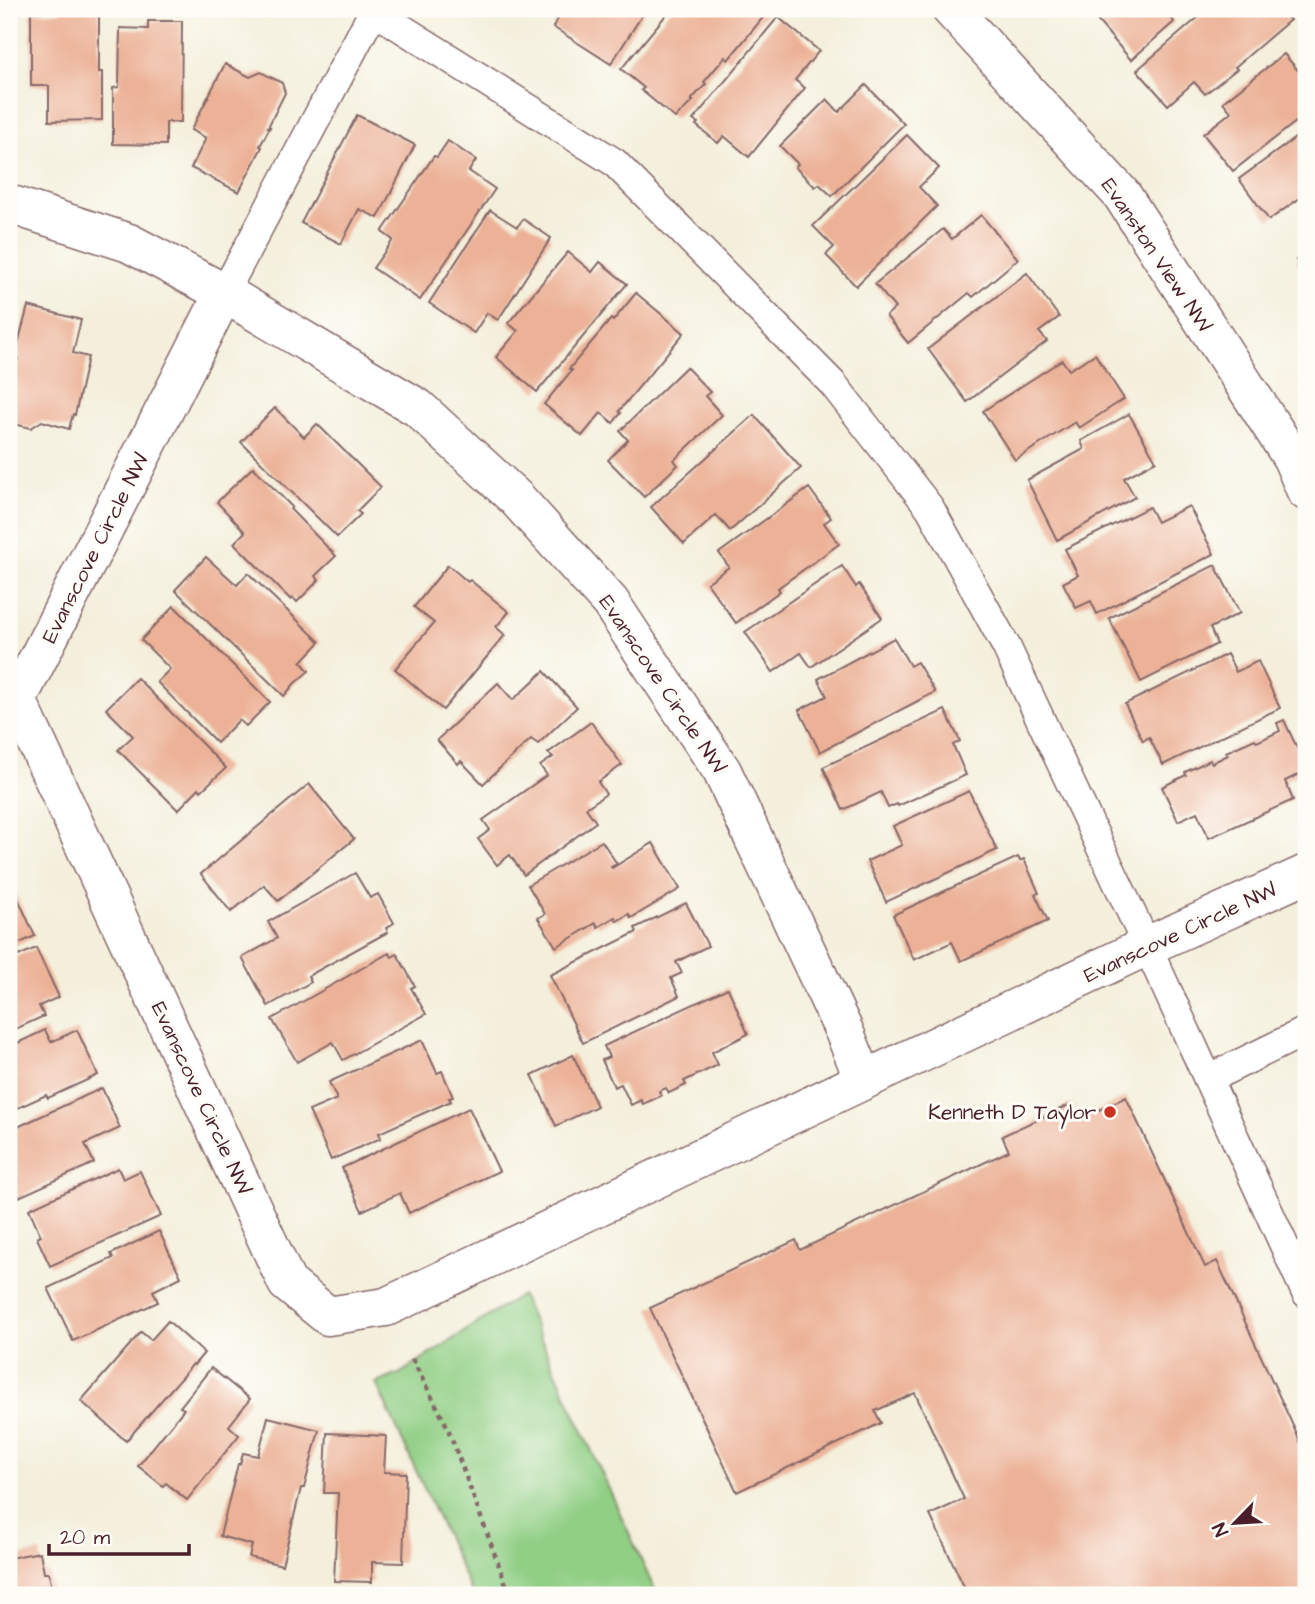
<svg xmlns="http://www.w3.org/2000/svg" width="1315" height="1604" viewBox="0 0 1315 1604" font-family="'Architects Daughter',sans-serif">
<style>
.green{fill:#91cf85;stroke:#6e7758;stroke-width:2}
.building{fill:#ecb196}
.lines{fill:none;stroke-linecap:round;stroke-linejoin:round}
.service-casing{stroke:#866869;stroke-width:31}
.minor-casing{stroke:#866869;stroke-width:41}
.tertiary-casing{stroke:#866869;stroke-width:41}
.path{stroke:#866869;stroke-width:4.5;stroke-dasharray:5 5;stroke-linecap:butt}
.service{stroke:#fff;stroke-width:28}
.minor{stroke:#fff;stroke-width:38}
.tertiary{stroke:#fff;stroke-width:38}
.poi-dot{fill:#c8321e;stroke:#fdfcf7;stroke-width:2.5}
.labels{text-anchor:middle;stroke-width:6;stroke-linejoin:round;paint-order:stroke}
.street-label{font-size:21px;fill:#4a1f2b;stroke:#fdfcf7}
.poi-label{font-size:21px;fill:#4a1f2b;stroke:#fdfcf7;text-anchor:end}
</style>
<rect width="100%" height="100%" fill="#fdfcf7"/>
<filter id="ink" filterUnits="userSpaceOnUse"><feTurbulence type="fractalNoise" baseFrequency=".0143" numOctaves="2"/><feDisplacementMap in="SourceGraphic" scale="14" xChannelSelector="R" yChannelSelector="G"/><feConvolveMatrix kernelMatrix="1 2 1 2 8 2 1 2 1" color-interpolation-filters="sRGB"/></filter>
<filter id="wash" filterUnits="userSpaceOnUse"><feTurbulence type="fractalNoise" baseFrequency=".00686" numOctaves="4" result="noise"/><feDisplacementMap in="SourceGraphic" scale="28" xChannelSelector="R" yChannelSelector="G"/><feGaussianBlur stdDeviation="1.57" result="paint"/><feColorMatrix in="noise" values="0 0 0 0 0 0 0 0 0 0 0 0 0 0 0 0 0 1.4 0 .05"/><feComposite in="paint" operator="in"/></filter>
<g filter="url(#wash)">
<rect width="100%" height="100%" fill="#f4efdb"/>
<polygon class="green" points="521,1295 657,1595 473,1595 376,1383 399,1374"/>
<g id="blocks">
<g class="building">
<polygon points="61,9 99,10 99,72 102,72 102,120 49,121 49,86 31,86 31,12 61,12"/>
<polygon points="564,9 646,9 611,64 553,27"/>
<polygon points="671,9 770,9 728,60 725,57 704,82 706,84 691,100 693,101 675,118 641,90 644,88 621,69"/>
<polygon points="1107,9 1184,9 1172,19 1174,22 1131,60 1096,19"/>
<polygon points="1208,9 1284,9 1287,12 1284,15 1290,20 1235,67 1237,69 1205,94 1194,82 1168,105 1137,70"/>
<polygon points="778,17 819,51 795,80 805,88 749,157 724,136 718,143 696,125 698,123 693,120"/>
<polygon points="148,21 182,21 181,122 166,122 166,145 113,144 113,88 119,87 120,28 148,29"/>
<polygon points="1284,54 1301,74 1306,70 1306,114 1233,171 1203,134 1231,112 1223,102"/>
<polygon points="225,64 250,77 261,72 282,83 285,93 268,127 270,127 260,146 262,147 239,192 191,168 206,138 191,130"/>
<polygon points="866,85 904,124 832,196 819,184 815,187 795,167 798,164 780,146 827,99 839,112"/>
<polygon points="357,115 415,145 378,218 359,209 341,244 301,223"/>
<polygon points="1306,130 1306,200 1303,196 1269,220 1239,179"/>
<polygon points="907,135 939,168 919,187 937,206 856,286 826,255 834,247 813,226"/>
<polygon points="448,141 476,160 469,171 495,189 420,300 373,268 393,240 382,232 434,156 437,157"/>
<polygon points="490,210 517,227 523,219 551,238 498,320 487,313 474,333 429,303"/>
<polygon points="981,215 1018,259 973,297 969,293 908,343 886,316 895,308 875,284 943,229 952,239"/>
<polygon points="568,252 592,272 600,262 627,284 537,392 496,357 518,331 508,323"/>
<polygon points="1306,253 1306,277 1296,260"/>
<polygon points="1027,273 1059,317 1039,332 1047,341 967,402 928,349"/>
<polygon points="636,293 684,333 619,411 621,413 613,423 601,413 582,436 544,404 572,370 569,369 611,319 613,321"/>
<polygon points="28,306 81,320 73,353 88,357 75,415 73,414 69,429 42,421 31,428 9,423 9,394 18,357 15,355"/>
<polygon points="1095,354 1124,399 1079,428 1075,422 1015,460 983,411 1062,360 1069,370"/>
<polygon points="686,367 710,392 705,396 722,415 674,460 678,465 644,497 608,460 628,440 620,431"/>
<polygon points="275,408 304,437 317,424 381,487 357,511 361,514 337,537 241,442"/>
<polygon points="1129,414 1156,461 1124,478 1135,497 1057,540 1027,480 1084,449 1081,441"/>
<polygon points="754,415 801,468 730,531 716,515 684,544 651,507"/>
<polygon points="253,467 292,507 290,509 336,556 315,576 319,580 297,602 293,598 291,600 234,543 245,532 217,502"/>
<polygon points="809,488 831,518 824,523 839,544 778,588 780,591 736,623 707,583 729,567 719,553"/>
<polygon points="1189,506 1214,554 1097,614 1091,601 1076,608 1063,583 1078,575 1065,549 1149,507 1157,522"/>
<polygon points="206,557 237,585 248,573 320,642 301,662 309,671 295,683 284,696 175,590"/>
<polygon points="448,565 468,582 470,580 509,612 496,627 505,635 443,710 395,669 434,623 414,607"/>
<polygon points="1215,565 1240,613 1210,628 1217,644 1141,682 1109,618"/>
<polygon points="842,566 856,587 859,584 882,618 811,667 801,653 773,672 745,632"/>
<polygon points="174,606 270,702 246,726 239,720 217,743 157,682 170,669 141,640"/>
<polygon points="894,638 910,666 917,662 935,692 820,752 799,710 827,696 818,679"/>
<polygon points="1227,654 1236,672 1258,661 1280,708 1163,765 1149,737 1143,741 1125,704"/>
<polygon points="544,671 577,707 538,744 531,739 483,784 461,761 458,764 437,740 498,683 513,700"/>
<polygon points="137,678 226,768 201,791 199,788 178,810 118,750 133,736 106,709"/>
<polygon points="945,710 960,741 953,745 966,775 898,806 897,804 888,808 881,792 843,810 823,767"/>
<polygon points="1284,720 1306,767 1306,771 1285,781 1293,800 1209,838 1197,812 1178,821 1162,787 1186,775 1185,772 1210,760 1212,763 1228,755 1226,752 1255,739 1257,742 1280,731 1277,723"/>
<polygon points="591,722 622,765 598,782 606,794 586,808 596,822 524,875 510,855 497,865 478,839 490,830 483,820 547,775 540,766 553,757 548,753"/>
<polygon points="309,784 354,839 278,901 264,885 231,912 201,874"/>
<polygon points="969,791 997,850 886,902 867,861 902,845 893,826"/>
<polygon points="602,841 617,864 611,867 612,868 653,843 680,889 631,918 629,914 617,921 615,917 598,927 596,923 556,947 538,918 545,914 528,885"/>
<polygon points="1018,857 1020,861 1024,859 1039,893 1035,894 1048,921 961,961 952,942 914,960 893,915"/>
<polygon points="355,873 370,898 378,894 394,923 386,928 388,932 308,976 311,982 268,1006 242,958 277,938 268,922"/>
<polygon points="15,892 35,936 9,948 9,895"/>
<polygon points="686,903 708,946 676,962 682,973 671,978 679,996 583,1043 550,975 637,932 635,928"/>
<polygon points="36,948 59,997 39,1006 44,1016 9,1032 9,960"/>
<polygon points="389,953 392,957 397,954 415,986 411,988 426,1014 343,1060 333,1042 297,1062 272,1019"/>
<polygon points="728,988 748,1034 712,1052 718,1065 684,1081 686,1085 669,1093 666,1088 659,1091 661,1096 643,1104 641,1100 631,1105 621,1084 614,1087 602,1060 609,1057 604,1046"/>
<polygon points="45,1030 51,1042 77,1030 98,1075 48,1098 46,1095 9,1112 9,1047"/>
<polygon points="422,1040 437,1073 442,1071 453,1097 449,1098 451,1101 379,1133 381,1138 331,1160 309,1111 337,1099 329,1082"/>
<polygon points="573,1055 597,1106 556,1126 532,1075"/>
<polygon points="102,1088 120,1128 85,1144 94,1163 17,1198 11,1181 9,1182 9,1131"/>
<polygon points="1126,1097 1205,1267 1217,1261 1306,1454 1306,1595 968,1595 930,1515 964,1499 915,1393 875,1411 881,1423 737,1492 650,1308 796,1240 800,1250 1009,1151 1002,1136 1071,1104 1078,1120"/>
<polygon points="469,1108 499,1171 409,1213 400,1193 362,1211 342,1168"/>
<polygon points="118,1168 123,1179 140,1171 161,1216 50,1266 37,1238 41,1236 29,1209"/>
<polygon points="159,1231 181,1277 153,1291 158,1302 73,1341 48,1288 113,1258 111,1254"/>
<polygon points="168,1321 204,1353 194,1365 193,1364 126,1441 81,1401 141,1332 151,1340"/>
<polygon points="211,1368 250,1399 229,1426 239,1435 187,1500 166,1483 163,1486 138,1466 184,1409 180,1407"/>
<polygon points="268,1417 319,1430 304,1488 301,1488 282,1565 249,1557 252,1545 220,1536 238,1464 240,1464 243,1453 258,1456"/>
<polygon points="327,1433 386,1436 384,1472 406,1473 403,1563 372,1562 372,1582 334,1581 338,1493 324,1493"/>
<polygon points="40,1552 44,1573 49,1573 53,1595 9,1595 9,1558"/>
</g>
</g>
</g>
<g filter="url(#ink)">
<use href="#blocks" fill-opacity="0" stroke="#866869" stroke-width="2"/>
<g class="lines">
<g class="service-casing">
<g id="service">
<polyline points="371,9 614,162 833,384 930,508 1006,646 1147,946 1306,1293"/>
<polyline points="224,293 374,10"/>
<polyline points="1208,1079 1306,1031"/>
</g>
</g>
<g class="minor-casing">
<g id="minor">
<polyline points="9,204 129,243 224,293 418,408 516,498 610,602 722,771 844,1031 864,1080"/>
<polyline points="224,293 17,700 287,1283 328,1316 386,1307 1147,946 1306,874"/>
</g>
</g>
<g class="tertiary-casing">
<polyline id="tertiary" points="951,9 1122,195 1292,458 1306,491"/>
</g>
<polyline class="path" points="412,1359 447,1426 510,1595"/>
<use href="#service" class="service"/>
<use href="#minor" class="minor"/>
<use href="#tertiary" class="tertiary"/>
</g>
</g>
<circle class="poi-dot" cx="1110" cy="1112" r="7"/>
<g class="labels">
<g class="street-label">
<text transform="translate(1157 255) rotate(56)" y="7">Evanston View NW</text>
<text transform="translate(95 548) rotate(-63)" y="7">Evanscove Circle NW</text>
<text transform="translate(663 684) rotate(56)" y="7">Evanscove Circle NW</text>
<text transform="translate(1180 932) rotate(-25)" y="7">Evanscove Circle NW</text>
<text transform="translate(202 1098) rotate(65)" y="7">Evanscove Circle NW</text>
</g>
<g class="poi-label">
<text x="1096" y="1119">Kenneth D Taylor</text>
</g>
</g>
<rect width="1315" height="1604" fill="none" stroke="#fdfcf7" stroke-width="35"/>
<g transform="translate(1235 1523) rotate(245)" stroke="#fdfcf7" stroke-width="5" paint-order="stroke">
<path d="M0-5L12 26L0 18L-12 26Z" fill="#4a1f2b"/>
<text y="-10" font-size="19" font-weight="bold" text-anchor="middle" fill="#4a1f2b">N</text>
</g>
<path d="M49 1544v10h140v-10" fill="none" stroke="#4a1f2b" stroke-width="3.5"/>
<text x="60" y="1544" font-size="21" fill="#4a1f2b" stroke="#fdfcf7" stroke-width="5" paint-order="stroke">20 m</text>
</svg>
